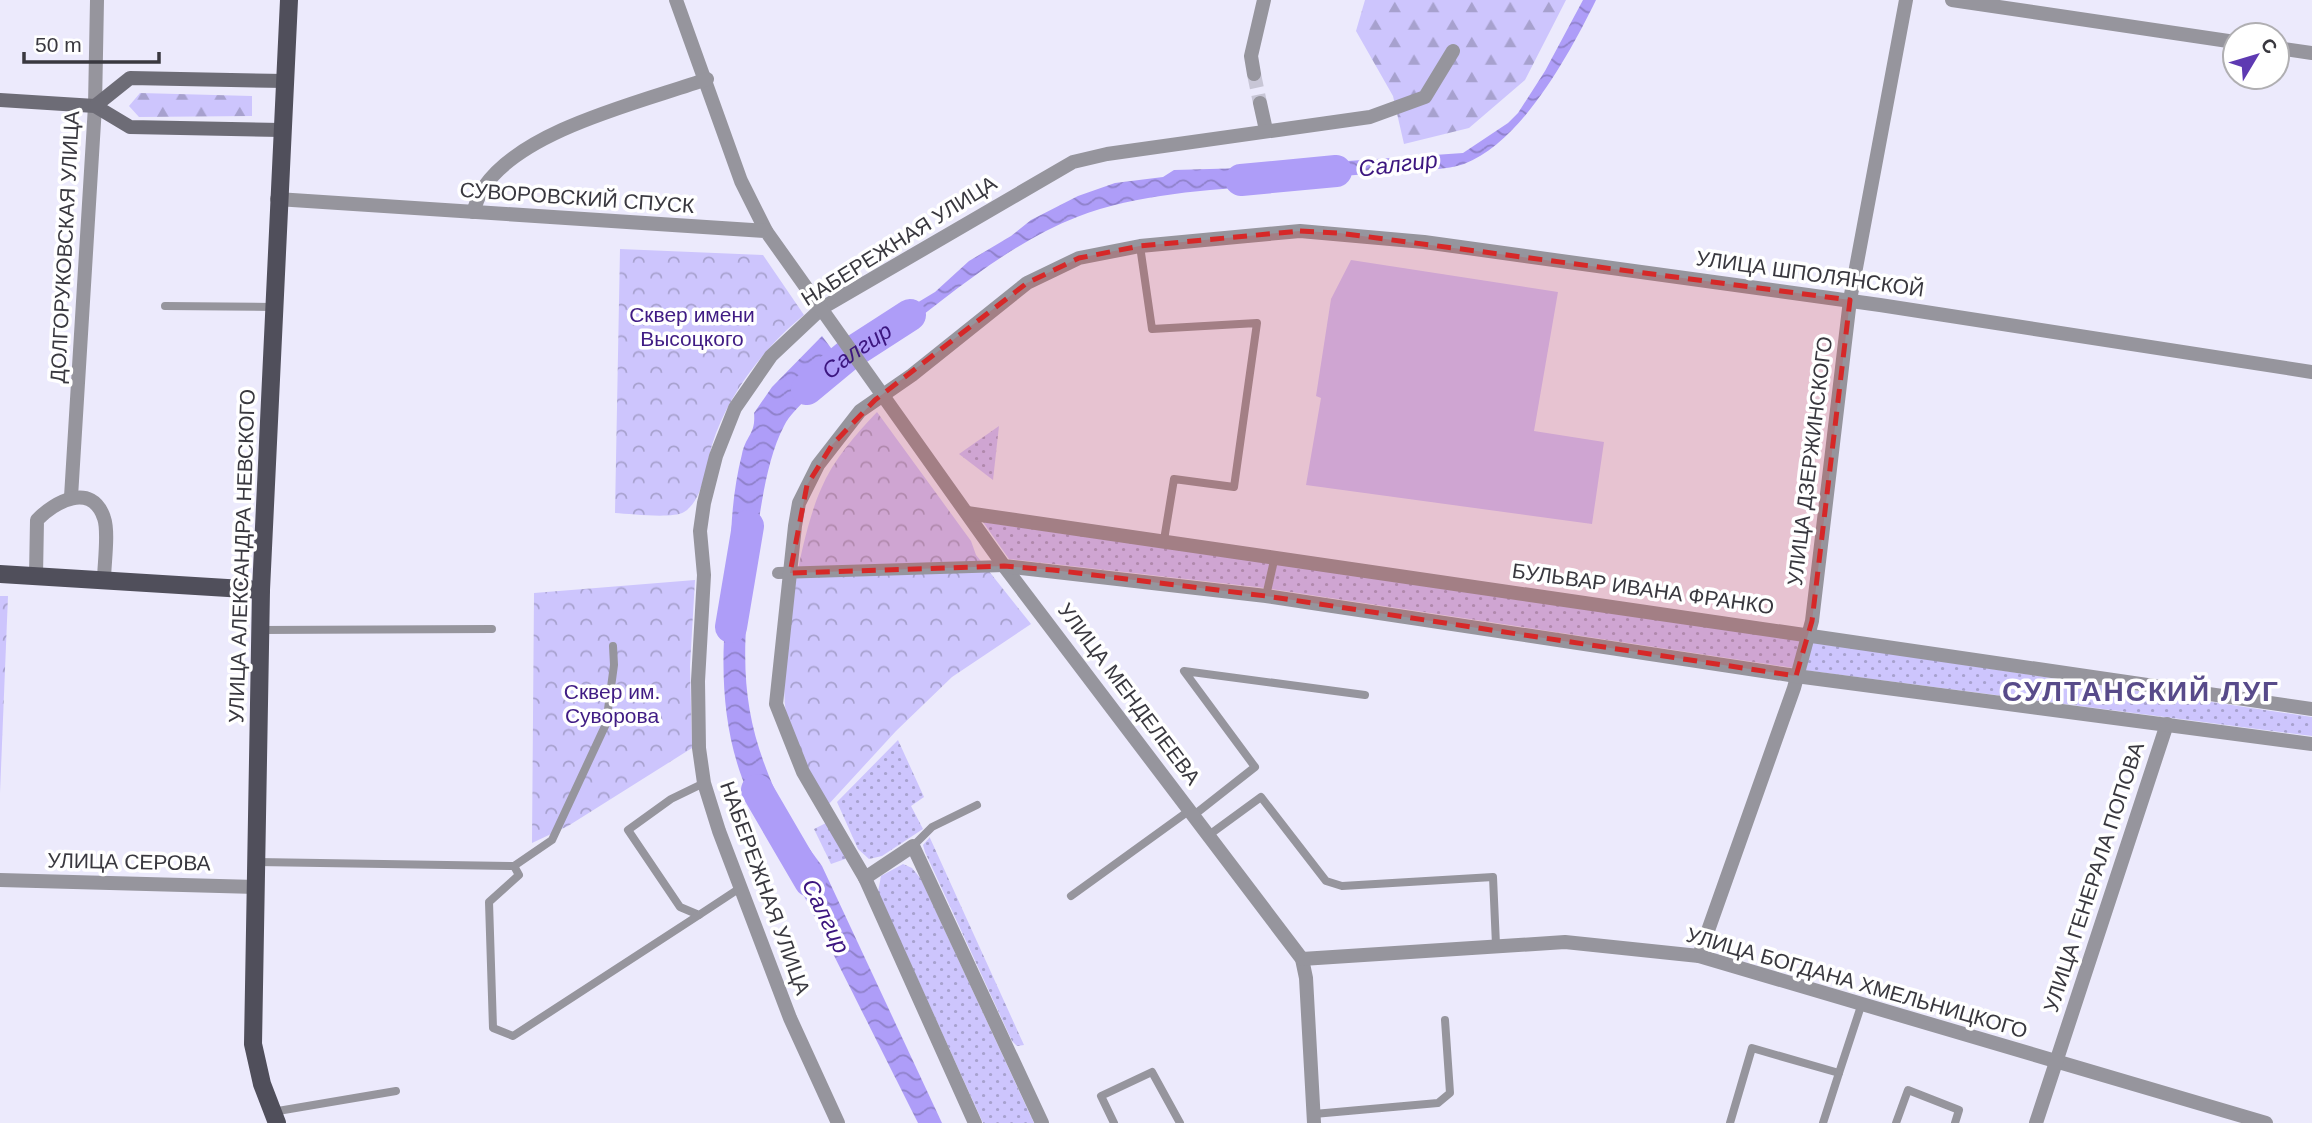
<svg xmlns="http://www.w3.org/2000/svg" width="2312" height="1123" viewBox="0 0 2312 1123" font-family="Helvetica,sans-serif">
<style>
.grass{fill:url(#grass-dots)}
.forest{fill:url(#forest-firs)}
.park{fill:url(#park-crowns)}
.garden{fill:#cdc5fd}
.water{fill:url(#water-waves)}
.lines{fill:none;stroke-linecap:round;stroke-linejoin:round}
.river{stroke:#ae9df8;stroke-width:32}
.minor-tunnel{stroke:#c8c6d6;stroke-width:14;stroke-dasharray:14 7;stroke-linecap:butt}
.service{stroke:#96959d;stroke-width:8}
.pedestrian{stroke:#96959d;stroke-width:12}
.minor{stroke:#96959d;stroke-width:14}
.tertiary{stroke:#96959d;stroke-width:14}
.secondary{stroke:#6d6c76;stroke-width:14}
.primary{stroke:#504f5b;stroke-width:18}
.marked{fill:#d62828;fill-opacity:0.2;stroke:#d62828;stroke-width:5;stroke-dasharray:14 9;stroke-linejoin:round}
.labels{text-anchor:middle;stroke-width:7;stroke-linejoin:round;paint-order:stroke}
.street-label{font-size:21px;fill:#39383f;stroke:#fff}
.park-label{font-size:21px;fill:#401c84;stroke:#fff}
.water-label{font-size:23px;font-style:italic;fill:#3c167f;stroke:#fff}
.district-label{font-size:28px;font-weight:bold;letter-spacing:2px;fill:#584b8a;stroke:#fff}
</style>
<defs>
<pattern id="grass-dots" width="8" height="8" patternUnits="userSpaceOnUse" patternTransform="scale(1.75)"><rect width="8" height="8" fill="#cdc5fd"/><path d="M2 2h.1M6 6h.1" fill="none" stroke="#a7a1ce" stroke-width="1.8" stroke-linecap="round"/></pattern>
<pattern id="forest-firs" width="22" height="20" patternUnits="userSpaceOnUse" patternTransform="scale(1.75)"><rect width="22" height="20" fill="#cdc5fd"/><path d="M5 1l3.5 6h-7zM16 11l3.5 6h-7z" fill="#a7a1ce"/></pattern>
<pattern id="park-crowns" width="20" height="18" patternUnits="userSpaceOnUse" patternTransform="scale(1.75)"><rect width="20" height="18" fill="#cdc5fd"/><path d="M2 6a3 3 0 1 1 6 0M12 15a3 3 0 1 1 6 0" fill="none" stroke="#a7a1ce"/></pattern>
<pattern id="water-waves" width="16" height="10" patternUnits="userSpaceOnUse" patternTransform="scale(1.75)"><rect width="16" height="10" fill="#ae9df8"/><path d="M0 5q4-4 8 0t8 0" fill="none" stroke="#8f81ca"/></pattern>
</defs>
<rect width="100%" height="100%" fill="#eceafc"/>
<g class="grass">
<polygon points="999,426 993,480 959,454"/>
<polygon points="983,522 1271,563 1265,588 1009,559"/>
<polygon points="1277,563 1802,641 1794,668 1271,589"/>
<polygon points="1812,642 2312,717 2312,736 1803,670"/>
<polygon points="898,740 924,797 911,806 923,829 882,856 869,859 858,849 837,802"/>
<polygon points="830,821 848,858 831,864 814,829"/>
<polygon points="930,837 930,838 1024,1045 1017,1046 1012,1041 925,852 923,845"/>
<polygon points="903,864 912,868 921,879 1034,1123 983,1123 878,892 881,876"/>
</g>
<g class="forest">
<polygon points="1365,0 1566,0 1525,80 1469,128 1404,144 1393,96 1356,31"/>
<polygon points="140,93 252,96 252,116 139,117 129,106"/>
</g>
<g class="park">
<path d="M 620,249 L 763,255 L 804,315 C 765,346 727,396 712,445 C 706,465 703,501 684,512 C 673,519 631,514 615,513 Z"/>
<path d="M 877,412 L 971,541 L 976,555 L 1031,624 L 952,677 L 896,731 L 828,805 C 813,778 793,748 787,718 C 776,669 800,535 821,489 C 833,460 856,434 877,412 Z"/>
<polygon points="695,580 690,666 692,748 568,826 532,843 534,593"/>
<polygon points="0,596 8,596 0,793"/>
</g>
<polygon class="garden" points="1351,260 1558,292 1534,431 1604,442 1592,524 1306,485 1321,398 1316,396 1331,299"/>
<g class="water">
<path d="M 1583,0 L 1596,0 C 1570,53 1522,142 1464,164 C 1446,170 1424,170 1405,171 C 1368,174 1330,177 1293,180 L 1290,165 L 1463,153 L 1508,123 L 1518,113 L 1545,71 Z"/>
<path d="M 1280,167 L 1283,184 C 1215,190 1141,192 1077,217 C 1005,245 943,301 881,347 L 867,327 L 882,324 L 935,292 L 969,261 L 1011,236 L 1031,220 L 1078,196 L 1115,183 L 1163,177 L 1174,170 Z"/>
<path d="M 822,336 L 840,360 L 838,374 C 820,389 795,405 784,426 C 764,464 759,524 752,567 L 731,565 C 730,528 733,490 742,454 C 746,435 756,434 754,413 L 772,387 Z"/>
<path d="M 730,583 L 750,584 C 739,680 745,732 789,820 L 771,832 C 720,763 717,666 730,583 Z"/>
<polygon points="800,836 822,866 942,1123 918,1123 789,866 784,846"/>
</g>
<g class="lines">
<g class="river">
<polyline points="1241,180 1336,171"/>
<path id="s1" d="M 807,389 L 848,355 L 910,315"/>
<polyline points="731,627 748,526"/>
<polyline points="757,790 810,881"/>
</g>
<polyline class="minor-tunnel" points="1254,74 1260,103"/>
<g class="service">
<polyline points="1140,246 1152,329 1257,323 1234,487 1174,479 1164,540"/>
<polyline points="165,306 274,307"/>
<polyline points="1266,596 1275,556"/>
<polyline points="261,630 492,629"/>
<polyline points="704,783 671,799 628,830 680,907 699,915 740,888"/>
<polyline points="1194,815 1255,767 1184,671 1365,695"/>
<polyline points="1209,835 1261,797 1326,881 1342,886 1493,877 1496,945"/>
<polyline points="913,846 932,827 977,805"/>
<polyline points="257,862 514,866 552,840 606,724 614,665 613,646"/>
<polyline points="514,866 519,875 489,902 493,1028 513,1036 699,915"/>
<polyline points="1071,896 1190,810"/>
<polyline points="272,1112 396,1091"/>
<polyline points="1314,1114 1438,1103 1450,1093 1445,1020"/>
<polyline points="1114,1123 1101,1096 1152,1072 1180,1123"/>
<polyline points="1730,1123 1752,1048 1839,1073 1861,1006"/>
<polyline points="1823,1123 1839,1073"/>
<polyline points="1896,1123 1908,1090 1959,1110 1955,1123"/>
</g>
<polyline class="pedestrian" points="778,573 1004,566"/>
<g class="minor">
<polyline points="676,0 741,181 766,231"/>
<polyline points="1952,0 2235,42"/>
<polyline points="2277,48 2312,53"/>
<polyline points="1254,74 1251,56 1264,0"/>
<polyline points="1260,103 1266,130"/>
<path d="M 473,212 C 476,204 479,194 484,187 C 523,129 642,102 707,79"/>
<polyline points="71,497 95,106 97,0"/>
<polyline points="1004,566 1302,959 1306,978 1314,1123"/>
<path d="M 36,576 L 37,520 C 54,502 92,481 104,518 C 109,532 104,565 104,580"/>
<polyline points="865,878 975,1123"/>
<polyline points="0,880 256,887"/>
<polyline points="1699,956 1794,688 1812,621 1850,300 1906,0"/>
<polyline points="1302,959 1565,942 1699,956 2266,1123"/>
<polyline points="838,1123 790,1018 719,831 704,783 699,748 698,681 704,575 700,531 704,503 716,456 735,408 771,356 822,308 1073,162 1107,154 1370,117 1425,97 1453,51"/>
<polyline points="1042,1123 913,846 865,878 803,772 776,704 795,526 799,503 818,465 860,411 912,375 1027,283 1079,258 1140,246 1300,231 1424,242 1880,305 2312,372"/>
<polyline points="2036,1123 2167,724"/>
</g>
<g class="tertiary">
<polyline points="277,199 766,231 1004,566 1266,596 1796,676 2312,744"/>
<polyline points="967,513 2312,709"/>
</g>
<g class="secondary">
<polyline points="0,100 95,106 130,127 281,130"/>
<polyline points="95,106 130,78 285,81"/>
</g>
<g class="primary">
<polyline points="0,574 261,590"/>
<polyline points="277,1123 262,1084 253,1044 261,590 289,0"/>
</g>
</g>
<path class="marked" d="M 1300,231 L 1339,233 L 1850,300 L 1812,621 L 1796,676 L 1266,596 L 1053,570 L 1004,566 L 790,573 L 807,485 L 832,445 L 875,400 L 1027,283 L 1079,258 L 1140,246 Z"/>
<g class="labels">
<g class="street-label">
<text transform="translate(577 198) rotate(4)" y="7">СУВОРОВСКИЙ СПУСК</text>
<text transform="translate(899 241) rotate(-32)" y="7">НАБЕРЕЖНАЯ УЛИЦА</text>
<text transform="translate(65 247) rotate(-87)" y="7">ДОЛГОРУКОВСКАЯ УЛИЦА</text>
<text transform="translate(1810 274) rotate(8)" y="7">УЛИЦА ШПОЛЯНСКОЙ</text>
<text transform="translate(1810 461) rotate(-83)" y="7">УЛИЦА ДЗЕРЖИНСКОГО</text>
<text transform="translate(242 556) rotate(-88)" y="7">УЛИЦА АЛЕКСАНДРА НЕВСКОГО</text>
<text transform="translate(1643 589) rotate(8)" y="7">БУЛЬВАР ИВАНА ФРАНКО</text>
<text transform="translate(1129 694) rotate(53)" y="7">УЛИЦА МЕНДЕЛЕЕВА</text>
<text transform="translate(129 862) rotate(1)" y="7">УЛИЦА СЕРОВА</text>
<text transform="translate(2094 877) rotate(-72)" y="7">УЛИЦА ГЕНЕРАЛА ПОПОВА</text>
<text transform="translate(765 888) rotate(70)" y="7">НАБЕРЕЖНАЯ УЛИЦА</text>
<text transform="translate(1857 983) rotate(16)" y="7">УЛИЦА БОГДАНА ХМЕЛЬНИЦКОГО</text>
</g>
<g class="park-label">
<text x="692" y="322">Сквер имени<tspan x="692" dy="24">Высоцкого</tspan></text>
<text x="612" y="699">Сквер им.<tspan x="612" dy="24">Суворова</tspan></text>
</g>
<g class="water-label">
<text transform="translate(1398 164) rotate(-7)" y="8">Салгир</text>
<text dy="8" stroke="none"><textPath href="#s1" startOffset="63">Салгир</textPath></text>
<text transform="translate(826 916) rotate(64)" y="8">Салгир</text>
</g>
<g class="district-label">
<text x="2141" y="701">СУЛТАНСКИЙ ЛУГ</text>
</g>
</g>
<g transform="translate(2256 56) rotate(52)"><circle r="33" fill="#ffffff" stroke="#b0afb2" stroke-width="2"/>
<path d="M0-5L12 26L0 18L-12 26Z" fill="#5e3ab2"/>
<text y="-10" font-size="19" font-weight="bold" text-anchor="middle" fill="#39383f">С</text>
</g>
<path d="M24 52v10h135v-10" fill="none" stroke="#39383f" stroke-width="3.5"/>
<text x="35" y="52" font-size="21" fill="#39383f" stroke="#ffffff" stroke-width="5" paint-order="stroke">50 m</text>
</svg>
